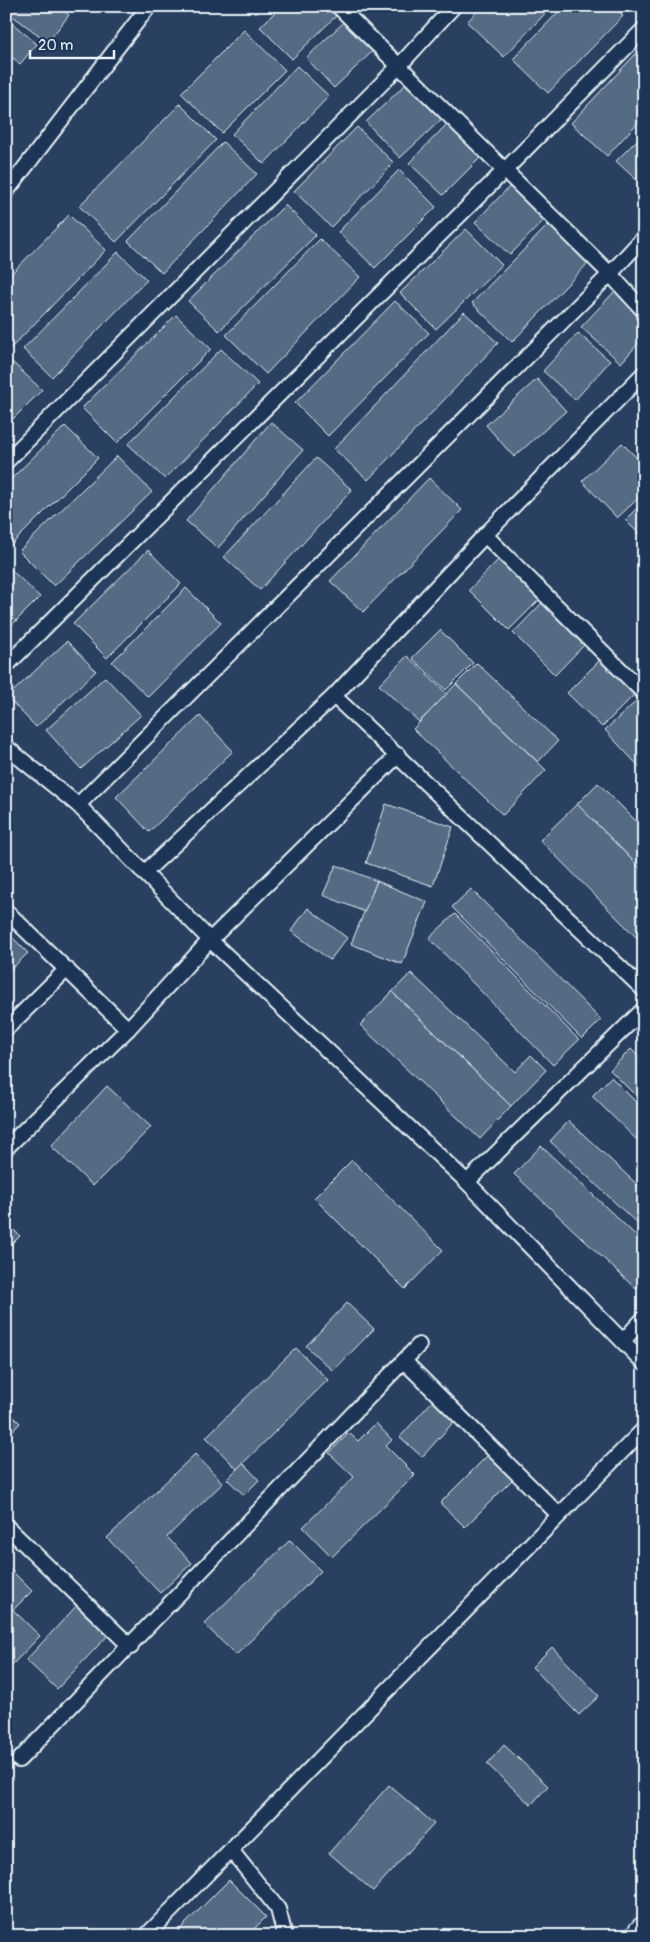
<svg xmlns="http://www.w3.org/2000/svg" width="650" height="1942" viewBox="0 0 650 1942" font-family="Pangolin,sans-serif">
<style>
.building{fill:#556a83;stroke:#e8f1f8}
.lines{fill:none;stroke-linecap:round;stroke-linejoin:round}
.service-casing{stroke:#e8f1f8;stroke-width:18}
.minor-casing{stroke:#e8f1f8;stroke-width:31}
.service{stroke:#1d3557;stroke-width:14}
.minor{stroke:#1d3557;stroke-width:28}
</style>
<rect width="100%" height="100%" fill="#294061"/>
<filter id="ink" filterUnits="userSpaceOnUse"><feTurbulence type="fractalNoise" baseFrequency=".02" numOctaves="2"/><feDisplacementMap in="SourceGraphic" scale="10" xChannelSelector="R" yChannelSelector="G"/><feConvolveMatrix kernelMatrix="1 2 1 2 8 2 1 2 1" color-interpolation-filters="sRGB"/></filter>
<g filter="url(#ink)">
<g class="building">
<polygon points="6,6 58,6 69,15 48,42 6,11"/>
<polygon points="281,6 330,6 338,14 292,59 260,27"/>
<polygon points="482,6 552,6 504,57 467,22"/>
<polygon points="564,6 613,6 623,16 548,93 513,59"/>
<polygon points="6,18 37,44 20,64 6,52"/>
<polygon points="346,20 374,50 334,88 306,58"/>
<polygon points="244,30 285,70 222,133 181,93"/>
<polygon points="644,45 644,116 607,156 571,123"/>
<polygon points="297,66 329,96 264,164 232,134"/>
<polygon points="409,81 444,117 400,158 366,122"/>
<polygon points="180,104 216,140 116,242 79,206"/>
<polygon points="450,121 484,154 443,195 409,163"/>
<polygon points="357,127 394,163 331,227 294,191"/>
<polygon points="644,133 644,187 616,161"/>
<polygon points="223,142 257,174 162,273 128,241"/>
<polygon points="399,170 436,207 375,268 338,232"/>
<polygon points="512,184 547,217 510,255 475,222"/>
<polygon points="285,205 316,235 219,331 188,301"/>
<polygon points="69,215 106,250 11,348 6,343 6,279"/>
<polygon points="551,222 591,260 512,342 472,303"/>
<polygon points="466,229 502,265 436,329 400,293"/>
<polygon points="320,239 360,277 266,374 226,335"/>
<polygon points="118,252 147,280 52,377 23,349"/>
<polygon points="615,291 644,318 644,337 621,363 581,327"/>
<polygon points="395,301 429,333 328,436 295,403"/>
<polygon points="464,312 498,343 368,480 334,449"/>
<polygon points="176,315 211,349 117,443 82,408"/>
<polygon points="578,333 610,361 575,400 543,371"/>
<polygon points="221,349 258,384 165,479 128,444"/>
<polygon points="11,361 42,390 6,426 6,366"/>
<polygon points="537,379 566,411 514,457 486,425"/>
<polygon points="271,422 303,450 218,548 186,521"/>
<polygon points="65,426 98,458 6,550 6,484"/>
<polygon points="622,443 644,465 644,493 617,518 582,481"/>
<polygon points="117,456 152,492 54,586 19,551"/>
<polygon points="316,458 352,490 260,590 224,557"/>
<polygon points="429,478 462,510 363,612 330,581"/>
<polygon points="644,501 644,539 625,520"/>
<polygon points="148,550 181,584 107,658 73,624"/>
<polygon points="500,558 541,598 509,630 469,590"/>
<polygon points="6,565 40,597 6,631"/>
<polygon points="186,588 221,623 148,697 112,662"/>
<polygon points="542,603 585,644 555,675 513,633"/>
<polygon points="440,630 473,663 446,690 412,658"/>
<polygon points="67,641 96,671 36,727 7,697"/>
<polygon points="407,656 447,694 419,722 379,685"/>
<polygon points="601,659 636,693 602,727 567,693"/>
<polygon points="477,663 558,741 538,762 456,684"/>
<polygon points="105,677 141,715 81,769 46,730"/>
<polygon points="456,684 546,770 503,815 413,729"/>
<polygon points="641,697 644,701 644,772 605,730"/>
<polygon points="200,716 233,751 149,832 116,797"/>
<polygon points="598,783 644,829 644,872 577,804"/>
<polygon points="386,804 453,827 433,886 366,863"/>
<polygon points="577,804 644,872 644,945 540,840"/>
<polygon points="336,865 377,881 365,912 323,895"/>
<polygon points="377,881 427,902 402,964 351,944"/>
<polygon points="471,889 601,1020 582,1039 452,907"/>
<polygon points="308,908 347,938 330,960 291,931"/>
<polygon points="455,914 579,1040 553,1065 429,938"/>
<polygon points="6,931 28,953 6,974"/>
<polygon points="411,973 515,1072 531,1055 546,1070 511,1106 392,992"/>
<polygon points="392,992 511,1106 480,1139 360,1025"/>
<polygon points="631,1049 644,1062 644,1104 610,1070"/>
<polygon points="611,1077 644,1110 644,1147 592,1096"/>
<polygon points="107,1086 151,1127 93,1186 51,1146"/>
<polygon points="569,1121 644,1191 644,1230 550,1141"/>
<polygon points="541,1146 644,1243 644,1281 636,1289 514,1174"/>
<polygon points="352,1160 443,1250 405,1289 314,1198"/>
<polygon points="6,1222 20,1236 6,1250"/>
<polygon points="347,1303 374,1329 333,1371 306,1346"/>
<polygon points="296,1348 328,1380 237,1469 206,1437"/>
<polygon points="436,1397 458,1417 422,1457 400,1437"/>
<polygon points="6,1409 20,1423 6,1438"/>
<polygon points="376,1423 392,1440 386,1446 415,1475 332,1557 303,1527 354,1477 329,1453 349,1433 358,1441"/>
<polygon points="490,1453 515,1477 465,1527 440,1503"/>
<polygon points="195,1454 223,1483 167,1537 192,1563 160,1593 107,1538"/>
<polygon points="243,1463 259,1480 244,1495 227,1479"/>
<polygon points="290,1540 321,1571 236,1655 204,1624"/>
<polygon points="6,1565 32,1591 13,1610 40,1636 6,1671"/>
<polygon points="81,1601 113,1630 57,1689 26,1660"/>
<polygon points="552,1647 599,1696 579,1715 532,1667"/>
<polygon points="504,1745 548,1786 531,1805 487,1764"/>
<polygon points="389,1785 434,1824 373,1891 329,1853"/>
<polygon points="229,1880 266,1917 247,1936 173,1936"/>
</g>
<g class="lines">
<g class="service-casing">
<g id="service">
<polyline points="338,6 610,274 644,311"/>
<polyline points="6,192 149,6"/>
<polyline points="6,462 399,66 454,6"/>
<polyline points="485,535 644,693"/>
<polyline points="6,666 505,170 644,29"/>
<polyline points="334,696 644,990"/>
<polyline points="6,747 78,805 210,940 467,1182 644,1363"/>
<polyline points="78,805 610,274 644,237"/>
<polyline points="144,873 334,696 485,535 644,373"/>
<polyline points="6,911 128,1029"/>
<polyline points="6,1029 67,969"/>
<polyline points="6,1148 128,1029 210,940 398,755"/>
<polyline points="467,1182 644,1009"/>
<polyline points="623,1341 644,1318"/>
<polyline points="404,1361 558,1514"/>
<polyline points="6,1526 131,1647"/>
<polyline points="19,1760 419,1345"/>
<polyline points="231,1850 278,1909 285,1936"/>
<polyline points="146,1936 644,1429"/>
</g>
</g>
<g class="minor-casing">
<polyline id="minor" points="640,1936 644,1931"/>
</g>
<use href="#service" class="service"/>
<use href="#minor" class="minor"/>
</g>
</g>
<rect width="650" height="1942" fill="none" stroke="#1d3557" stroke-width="25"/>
<rect x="12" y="12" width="625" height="1917" fill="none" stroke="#e8f1f8" stroke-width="2" filter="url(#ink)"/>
<path d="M30 50v8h84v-8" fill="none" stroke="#e8f1f8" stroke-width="2.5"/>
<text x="38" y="50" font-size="15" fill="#e8f1f8" stroke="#1d3557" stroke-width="4" paint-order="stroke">20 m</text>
</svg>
